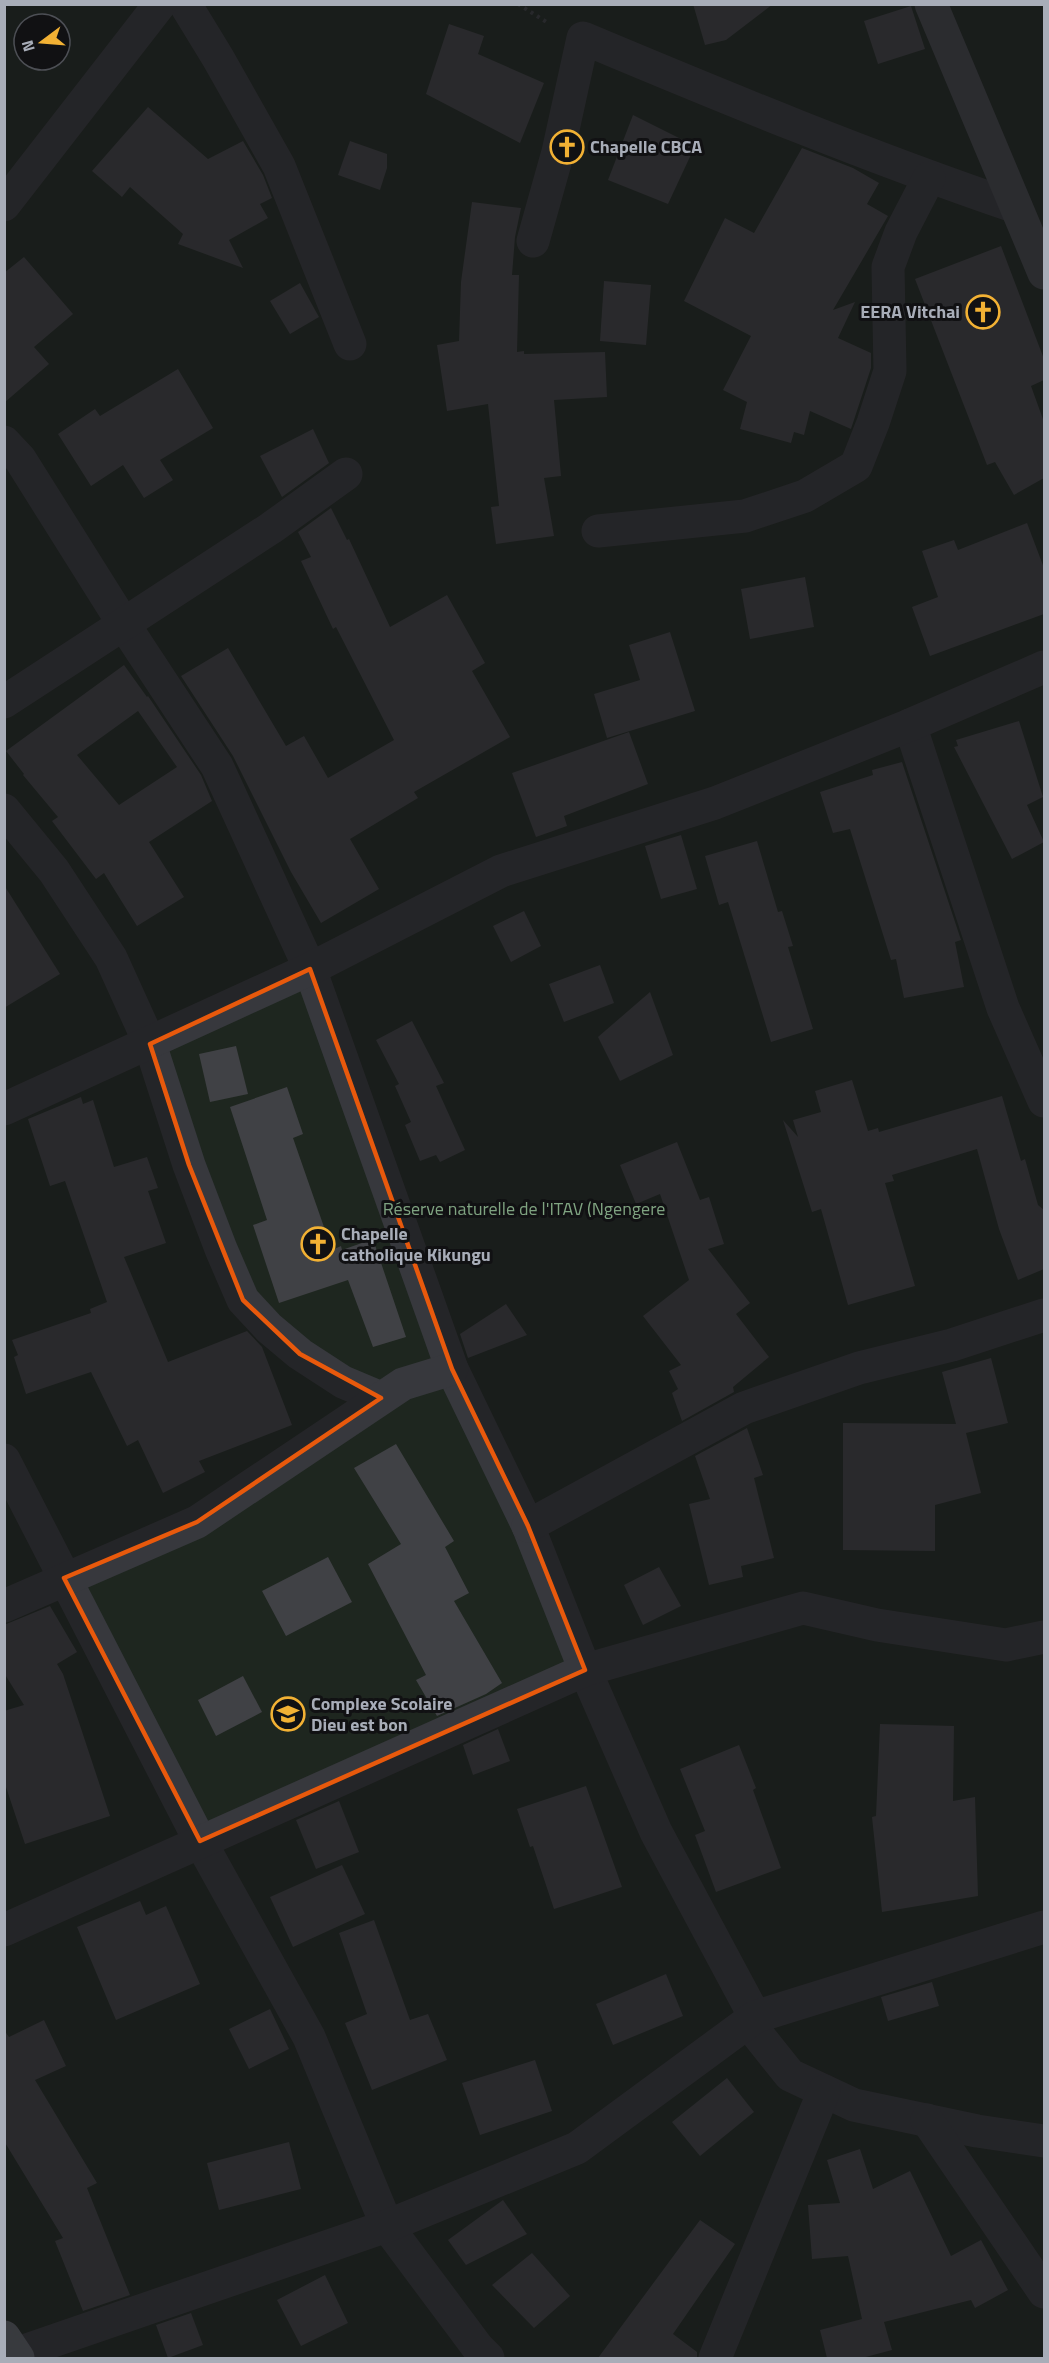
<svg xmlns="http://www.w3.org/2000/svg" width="1049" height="2363" viewBox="0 0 1049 2363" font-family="'Titillium Web',sans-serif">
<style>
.green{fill:#1e261f;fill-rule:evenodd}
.building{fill:#404145;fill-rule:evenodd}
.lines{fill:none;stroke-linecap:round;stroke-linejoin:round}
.path{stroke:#3d3f44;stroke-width:4;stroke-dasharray:3 4.5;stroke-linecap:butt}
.street{stroke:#37383d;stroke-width:33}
.secondary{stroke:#45474d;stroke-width:33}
.highway{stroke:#63666e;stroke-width:33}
.marked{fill:none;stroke:#e8590c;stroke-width:4.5;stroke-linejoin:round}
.labels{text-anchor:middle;stroke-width:6;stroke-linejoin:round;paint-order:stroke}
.poi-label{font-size:18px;font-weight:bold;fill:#a8adb8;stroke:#111113;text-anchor:start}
.park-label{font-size:18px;fill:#7fa381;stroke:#111113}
</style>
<rect width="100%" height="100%" fill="#161618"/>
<path class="green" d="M 5,5 L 1044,5 L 1044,2358 L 5,2358 ZM 24,24 L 60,24 L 60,60 L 24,60 Z"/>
<g class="building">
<polygon points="693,4 773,4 726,40 705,45"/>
<polygon points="911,6 925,49 878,64 864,21"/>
<polygon points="449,24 484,36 478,54 544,83 520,143 426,94"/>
<polygon points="148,107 208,159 243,141 263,175 272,198 260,204 268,218 229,240 243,268 178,244 183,234 130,187 122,197 92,171"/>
<polygon points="633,115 695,146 668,204 608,180"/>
<polygon points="350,141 387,154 387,168 380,190 338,175"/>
<polygon points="802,148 853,168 879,183 867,204 888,216 833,310 855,302 838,338 871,353 871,368 851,429 810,411 804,435 794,432 791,443 740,429 747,402 723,390 751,336 684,301 725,218 754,233"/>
<polygon points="472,202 521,208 515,237 512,275 519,275 517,352 524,351 524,354 605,352 607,397 554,400 561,476 544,478 554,536 496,544 491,507 499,506 488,404 447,411 437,345 459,341 461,282"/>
<polygon points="1001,246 1044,359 1044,380 1031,386 1044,422 1044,478 1014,495 995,462 987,465 915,279"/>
<polygon points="24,257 73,314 34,347 49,364 4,403 4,273"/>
<polygon points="604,281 651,285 646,345 600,341"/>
<polygon points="300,283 319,317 290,334 270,301"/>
<polygon points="178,369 213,428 160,460 173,480 144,498 123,465 91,486 58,434 95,409 100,416"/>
<polygon points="313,429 329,463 282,497 260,456"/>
<polygon points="331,508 347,540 349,539 390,627 447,595 485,663 472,671 510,737 414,792 418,798 350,839 379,889 321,923 291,872 233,756 181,676 228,648 286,746 304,736 328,778 394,740 336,627 333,629 301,561 311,557 298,532"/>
<polygon points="1027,523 1044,568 1044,614 930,656 912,607 938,597 922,551 954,540 958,550"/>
<polygon points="805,577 814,627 750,639 741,589"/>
<polygon points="670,632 695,711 607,738 594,694 640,680 629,645"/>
<path d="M 124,665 L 147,697 L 148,696 L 201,775 L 212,801 L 149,842 L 184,897 L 137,926 L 104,873 L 96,879 L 52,821 L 58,817 L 23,775 L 24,774 L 6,751 ZM 138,711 L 177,767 L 119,805 L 77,755 Z"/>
<polygon points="1019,721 1043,797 1027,805 1044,842 1012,859 954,747 958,746 956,740"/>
<polygon points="629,732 648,784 564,816 567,826 536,837 512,773"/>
<polygon points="902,762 961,940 955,942 964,987 904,998 896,959 891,960 850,829 833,833 820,792 873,775 872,770"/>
<polygon points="681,835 697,889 661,899 645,846"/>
<polygon points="757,841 778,912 782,911 793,946 788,947 813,1029 771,1042 728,902 719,905 705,856"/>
<polygon points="4,885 60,974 4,1008"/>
<polygon points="524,911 541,946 511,962 493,926"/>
<polygon points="600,965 614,1003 564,1022 549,984"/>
<polygon points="650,992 673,1055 620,1081 598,1037"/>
<polygon points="412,1021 444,1083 436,1086 465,1150 440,1162 436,1155 420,1161 405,1125 411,1122 395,1086 399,1084 376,1040"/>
<polygon points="236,1046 248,1094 210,1102 199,1054"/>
<polygon points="852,1080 868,1131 878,1128 879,1132 1002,1096 1021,1161 1025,1159 1038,1205 1044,1210 1044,1269 1018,1280 999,1229 977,1149 892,1175 894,1181 885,1183 915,1286 848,1305 821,1209 812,1212 783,1120 798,1137 793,1120 821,1112 815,1091"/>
<polygon points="287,1087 303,1134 293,1138 332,1250 341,1246 342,1250 373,1239 406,1337 373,1347 348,1280 279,1303 253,1225 267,1220 230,1107"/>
<polygon points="81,1097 83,1104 93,1100 114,1167 147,1157 158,1188 148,1191 166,1243 124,1257 168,1362 247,1331 262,1347 292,1425 199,1461 205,1472 163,1493 138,1440 127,1446 91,1372 26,1394 14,1357 18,1355 12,1340 91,1313 90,1309 107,1302 65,1181 50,1186 28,1119"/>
<polygon points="677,1142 700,1200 709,1197 724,1244 708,1249 750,1303 736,1314 769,1357 733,1387 734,1392 682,1421 672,1393 678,1389 669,1371 681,1365 643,1316 689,1280 660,1194 636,1204 620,1165"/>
<polygon points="506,1304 527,1335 468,1358 460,1334"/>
<polygon points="991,1358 1008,1423 966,1433 981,1493 935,1505 935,1551 843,1550 843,1423 956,1424 942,1372"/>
<polygon points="747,1428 763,1475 754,1478 774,1558 741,1566 743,1577 709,1585 689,1504 710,1499 695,1456"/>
<polygon points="396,1444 454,1541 445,1547 469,1593 454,1601 502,1683 486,1694 437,1716 416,1680 426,1675 368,1564 401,1544 354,1468"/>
<polygon points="328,1557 352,1602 286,1636 262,1591"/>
<polygon points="659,1567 681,1606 643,1625 624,1585"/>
<polygon points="50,1606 77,1652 57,1664 63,1674 110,1816 25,1844 4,1781 4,1711 24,1705 4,1673 4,1625"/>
<polygon points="243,1676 262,1712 216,1736 198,1700"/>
<polygon points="880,1724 954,1726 953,1801 975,1797 978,1896 882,1912 872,1817 876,1816"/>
<polygon points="498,1729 510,1761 473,1775 463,1745"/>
<polygon points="739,1745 756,1788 753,1790 781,1868 716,1892 695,1835 705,1831 680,1769"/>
<polygon points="586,1786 622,1887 554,1909 533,1846 530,1847 517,1809"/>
<polygon points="339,1801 359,1852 316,1869 296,1820"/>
<polygon points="342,1865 365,1914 293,1947 270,1897"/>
<polygon points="140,1901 146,1915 166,1906 200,1984 116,2020 77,1927"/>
<polygon points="374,1920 410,2020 428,2014 447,2060 372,2090 345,2023 367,2014 339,1933"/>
<polygon points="666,1974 683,2016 613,2045 596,2004"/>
<polygon points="932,1982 939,2006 888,2021 881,1997"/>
<polygon points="270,2009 289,2049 249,2069 229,2029"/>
<polygon points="44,2020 66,2066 35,2080 97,2183 87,2188 130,2295 83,2311 55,2241 63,2238 4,2141 4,2030 9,2037"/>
<polygon points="535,2060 552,2111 480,2135 462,2083"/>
<polygon points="727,2078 754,2112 700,2156 672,2122"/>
<polygon points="289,2142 301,2189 219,2210 207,2163"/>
<polygon points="860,2149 873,2189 910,2171 951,2256 981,2240 1008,2290 975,2308 971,2300 884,2322 892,2350 862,2358 827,2358 820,2330 862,2319 848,2256 812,2259 808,2205 840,2203 827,2160"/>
<polygon points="503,2200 527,2234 466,2265 448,2240"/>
<polygon points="700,2220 735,2244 673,2334 697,2352 697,2358 598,2358"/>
<polygon points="532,2253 570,2296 534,2328 492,2285"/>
<polygon points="325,2275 348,2323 301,2346 277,2300"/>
<polygon points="191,2313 203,2345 168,2358 156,2325"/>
</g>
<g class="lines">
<polyline class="path" points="518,4 548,23"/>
<g class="street">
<polyline points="185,4 218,58 279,166 350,344"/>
<polyline points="4,205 160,4"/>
<path d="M 533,241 L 558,152 L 583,38 C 726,98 869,157 1016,207"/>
<polyline points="4,442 20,459 123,623 217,766 310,969 452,1369 528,1526 585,1670 656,1832 755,2017 758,2035 790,2075 854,2105 977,2131 1044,2141"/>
<polyline points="598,531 745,516 805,496 856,466 873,423 890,371 888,267 901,232 929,178"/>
<polyline points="4,702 271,528 346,474"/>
<polyline points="910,725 1003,1008 1044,1101"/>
<polyline points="4,810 54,871 111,958 150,1044 189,1165 221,1249 243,1300 269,1328 300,1354 343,1382 381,1398"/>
<polyline points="4,1109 310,969 501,871 715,803 910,725 1044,667"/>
<polyline points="4,1460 200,1841 309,2037 387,2226 478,2348 488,2358"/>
<polyline points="528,1526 744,1408 859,1368 952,1345 1044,1315"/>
<polyline points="4,1606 197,1522 403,1384 452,1369"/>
<polyline points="4,1930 585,1670 803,1608 877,1625 1006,1645 1044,1637"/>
<polyline points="927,2120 1044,2292"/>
<polyline points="15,2354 387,2226 577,2148 755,2017 1044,1927"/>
<polyline points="715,2358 824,2091"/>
</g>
<polyline class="secondary" points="931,4 1044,273"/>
<polyline class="highway" points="4,2337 18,2358"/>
</g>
<path d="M0 0H1049V2363H0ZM 310,969 L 452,1369 L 528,1526 L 585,1670 L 200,1841 L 64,1578 L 197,1522 L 381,1398 L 300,1354 L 243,1300 L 189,1165 L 150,1044 Z" fill="#161618" fill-opacity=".55" fill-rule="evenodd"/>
<path class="marked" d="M 310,969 L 452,1369 L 528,1526 L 585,1670 L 200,1841 L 64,1578 L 197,1522 L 381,1398 L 300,1354 L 243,1300 L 189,1165 L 150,1044 Z"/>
<defs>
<g id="church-ring" transform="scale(1.725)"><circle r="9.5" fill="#111113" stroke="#f2b134" stroke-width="1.5"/><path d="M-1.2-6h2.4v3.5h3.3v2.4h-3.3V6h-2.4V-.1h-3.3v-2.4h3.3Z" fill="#f2b134"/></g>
<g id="school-ring" transform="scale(1.725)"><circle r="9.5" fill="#111113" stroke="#f2b134" stroke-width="1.5"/><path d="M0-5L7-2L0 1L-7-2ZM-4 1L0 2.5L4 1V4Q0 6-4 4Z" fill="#f2b134"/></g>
</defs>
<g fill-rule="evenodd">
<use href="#church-ring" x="567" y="147"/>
<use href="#church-ring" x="983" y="312"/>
<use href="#church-ring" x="318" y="1244"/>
<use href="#school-ring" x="288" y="1714"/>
</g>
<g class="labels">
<g class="poi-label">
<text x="590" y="153">Chapelle CBCA</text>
<text x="960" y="318" text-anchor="end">EERA Vitchai</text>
<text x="341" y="1240">Chapelle<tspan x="341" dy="21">catholique Kikungu</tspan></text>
<text x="311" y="1710">Complexe Scolaire<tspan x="311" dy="21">Dieu est bon</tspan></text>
</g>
<g class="park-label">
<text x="524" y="1215">Réserve naturelle de l'ITAV (Ngengere</text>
</g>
</g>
<rect width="1049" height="2363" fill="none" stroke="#a8adb8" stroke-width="12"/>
<g transform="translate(42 42) rotate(254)"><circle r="28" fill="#111113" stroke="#4d4f55" stroke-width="1.5"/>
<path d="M0-4.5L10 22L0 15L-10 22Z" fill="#f2b134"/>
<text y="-9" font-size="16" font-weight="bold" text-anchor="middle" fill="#a8adb8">N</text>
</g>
</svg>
